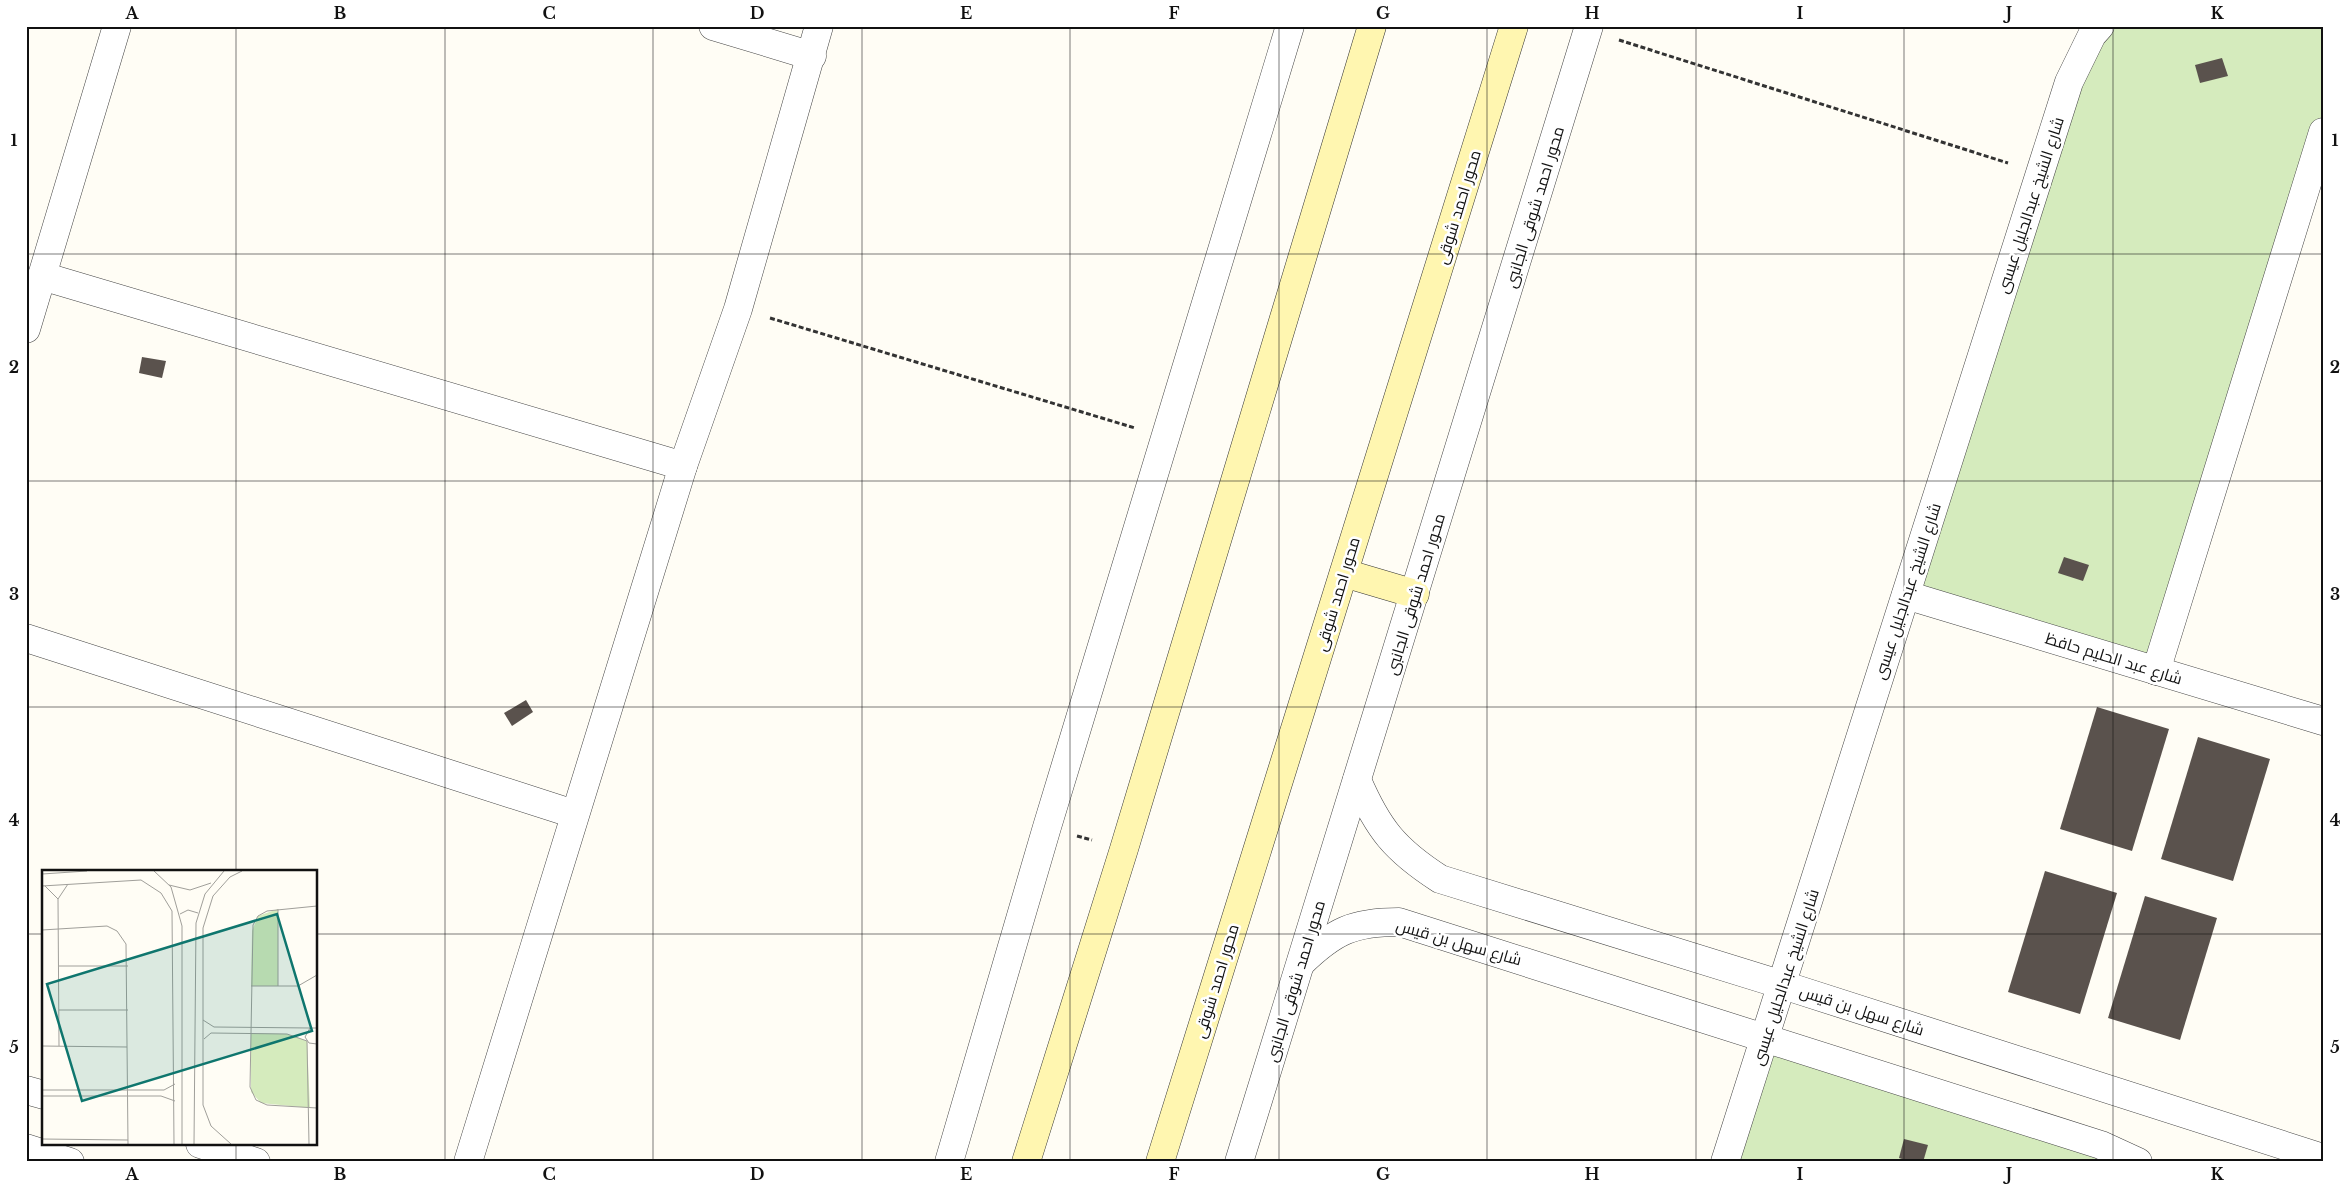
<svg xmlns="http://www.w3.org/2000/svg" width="2349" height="1188" viewBox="0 0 2349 1188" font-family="'Libre Baskerville',Cairo,serif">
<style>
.green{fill:#d5ebbd}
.building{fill:#5a524d}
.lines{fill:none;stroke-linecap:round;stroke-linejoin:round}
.minor-casing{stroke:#444;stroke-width:29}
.tertiary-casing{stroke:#444;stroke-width:29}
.secondary-casing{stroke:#333;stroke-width:29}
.path{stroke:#333;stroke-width:3;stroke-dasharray:5 2.5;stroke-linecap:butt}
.minor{stroke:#fff;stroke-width:28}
.tertiary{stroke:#fff;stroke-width:28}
.secondary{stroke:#fff6b0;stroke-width:28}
.grid{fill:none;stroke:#111;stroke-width:1;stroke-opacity:0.55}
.labels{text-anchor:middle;stroke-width:5;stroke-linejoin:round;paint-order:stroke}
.street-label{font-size:16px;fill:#111;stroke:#fff}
.inset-road{fill:none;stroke:#a09f9a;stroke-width:1}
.view{fill:#0f766e;fill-opacity:0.15;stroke:#0f766e;stroke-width:2.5}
.inset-edge{fill:none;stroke:#111;stroke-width:2.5}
.neatline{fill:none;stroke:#111;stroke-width:2}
.grid-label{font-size:16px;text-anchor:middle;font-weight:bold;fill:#111}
</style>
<rect width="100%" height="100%" fill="#fffdf5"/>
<g class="green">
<polygon points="2102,26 2323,26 2323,132 2156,671 1906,595"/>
<polygon points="1766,1038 2138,1162 1725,1162"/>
</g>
<g class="building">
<polygon points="2222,58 2228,76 2200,83 2195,65"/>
<polygon points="142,357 166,361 162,378 139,373"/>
<polygon points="2064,557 2089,565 2083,581 2058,573"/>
<polygon points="526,700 533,712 512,726 504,713"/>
<polygon points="2097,707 2169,729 2132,851 2060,829"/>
<polygon points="2198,737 2270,759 2233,881 2161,859"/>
<polygon points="2045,871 2117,893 2080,1014 2008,992"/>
<polygon points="2145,896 2217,918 2180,1040 2108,1018"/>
<polygon points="1904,1139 1928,1145 1923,1162 1911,1162 1899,1158"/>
</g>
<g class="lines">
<g class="minor-casing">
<g id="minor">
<polyline points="713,26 812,56"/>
<polyline points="42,276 683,466"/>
<polyline points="26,329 117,26"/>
<polyline points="1906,595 2323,721"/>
<polyline points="26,638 574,814"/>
<polyline points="2156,671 2323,132"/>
<path d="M 1357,780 C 1378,829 1395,850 1440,879 L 1783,985 L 2323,1158"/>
<path d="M 1301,963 C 1334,931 1353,922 1399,922 L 2101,1145 L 2138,1162"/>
<polyline points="26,1090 44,1095"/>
<polyline points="200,1144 256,1162"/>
<polyline points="26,1148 70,1162"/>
<polyline points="468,1162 683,466 738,309 819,26"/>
<polyline points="1725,1162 2069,82 2092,35 2100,26"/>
</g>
</g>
<g class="tertiary-casing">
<g id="tertiary">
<polyline points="949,1162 1047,827 1290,26"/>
<polyline points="1239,1162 1589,26"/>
</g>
</g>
<g class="secondary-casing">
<g id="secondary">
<polyline points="1344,573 1415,594"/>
<polyline points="1026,1162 1124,849 1372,26"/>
<polyline points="1160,1162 1514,26"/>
</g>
</g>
<g class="path">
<polyline points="1619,40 2008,163"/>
<polyline points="770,318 1135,428"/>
<polyline points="1077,836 1092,840"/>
</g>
<use href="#minor" class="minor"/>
<use href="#tertiary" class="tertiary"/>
<use href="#secondary" class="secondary"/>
</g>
<path class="grid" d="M 236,26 L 236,872M 445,26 L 445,1162M 653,26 L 653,1162M 862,26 L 862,1162M 1070,26 L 1070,1162M 1279,26 L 1279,1162M 1487,26 L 1487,1162M 1696,26 L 1696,1162M 1904,26 L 1904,1162M 2113,26 L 2113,1162M 26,254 L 2323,254M 26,481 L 2323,481M 26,707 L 2323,707M 26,934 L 44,934M 316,934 L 2323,934M 236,1144 L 236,1162"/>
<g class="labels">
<g class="street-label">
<text transform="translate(2030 205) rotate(-72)" y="6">شارع الشيخ عبدالجليل عيسى</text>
<text transform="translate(1458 207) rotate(-73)" y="6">محور احمد شوقى</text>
<text transform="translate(1534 207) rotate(-73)" y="6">محور احمد شوقى الجانبى</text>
<text transform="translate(1907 591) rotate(-72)" y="6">شارع الشيخ عبدالجليل عيسى</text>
<text transform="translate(1337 594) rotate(-73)" y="6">محور احمد شوقى</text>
<text transform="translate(1415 594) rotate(-73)" y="6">محور احمد شوقى الجانبى</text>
<text transform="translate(2114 658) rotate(17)" y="6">شارع عبد الحليم حافظ</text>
<text transform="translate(1459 942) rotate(16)" y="6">شارع سهل بن قيس</text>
<text transform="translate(1785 977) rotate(-72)" y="6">شارع الشيخ عبدالجليل عيسى</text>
<text transform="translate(1216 981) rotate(-73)" y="6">محور احمد شوقى</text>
<text transform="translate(1295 981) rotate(-73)" y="6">محور احمد شوقى الجانبى</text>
<text transform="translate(1862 1010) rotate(18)" y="6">شارع سهل بن قيس</text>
</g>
</g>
<g transform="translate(42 870)">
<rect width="275" height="275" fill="#fffdf5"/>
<path d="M 236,39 L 236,116 L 209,116 L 210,61 L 216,46 ZM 209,163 L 245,164 L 265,171 L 268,238 L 219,233 L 209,222 Z" fill="#d5ebbd"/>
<path class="inset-road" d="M 112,1 L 129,17 L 140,56 L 140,274M 0,4 L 45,1M 127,15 L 148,20 L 169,13M 0,16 L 99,10 L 119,23 L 130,41 L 132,274M 3,16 L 16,29M 275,36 L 225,41 L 216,46 L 211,55 L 208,217 L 214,230 L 225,235 L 275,238M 138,44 L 146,40 L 156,43M 0,60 L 65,56 L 75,61 L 84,74 L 86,274M 17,96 L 86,96M 209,116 L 256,116 L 275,105M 236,116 L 236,39M 17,140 L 86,140M 161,150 L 172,157 L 268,158M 275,158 L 268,158 L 263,167 L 267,173 L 275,174M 162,169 L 169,163 L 245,164 L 265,171M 265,171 L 267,274M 0,176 L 85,177M 17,176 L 16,29 L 26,14M 275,180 L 275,270M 0,220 L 122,220 L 133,214M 0,226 L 119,226 L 133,231M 0,269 L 86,270M 152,274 L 154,53 L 163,24 L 182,1M 189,274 L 169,256 L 161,235 L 161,58 L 171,26 L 188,7 L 200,1"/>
<path class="view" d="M 235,44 L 270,161 L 40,231 L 5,114 Z"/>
<rect width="275" height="275" class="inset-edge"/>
</g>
<rect width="2349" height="1188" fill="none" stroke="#ffffff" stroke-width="55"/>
<rect x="28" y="28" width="2294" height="1132" class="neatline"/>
<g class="grid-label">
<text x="132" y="19">A</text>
<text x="340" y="19">B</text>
<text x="549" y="19">C</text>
<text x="757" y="19">D</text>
<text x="966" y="19">E</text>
<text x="1174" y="19">F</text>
<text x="1383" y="19">G</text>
<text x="1592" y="19">H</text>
<text x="1800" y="19">I</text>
<text x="2009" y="19">J</text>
<text x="2217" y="19">K</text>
<text x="14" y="146">1</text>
<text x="2335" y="146">1</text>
<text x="14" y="373">2</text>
<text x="2335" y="373">2</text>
<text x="14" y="600">3</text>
<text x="2335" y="600">3</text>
<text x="14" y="826">4</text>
<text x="2335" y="826">4</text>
<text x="14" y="1053">5</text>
<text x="2335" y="1053">5</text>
<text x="132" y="1180">A</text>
<text x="340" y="1180">B</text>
<text x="549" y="1180">C</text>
<text x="757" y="1180">D</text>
<text x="966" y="1180">E</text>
<text x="1174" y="1180">F</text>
<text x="1383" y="1180">G</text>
<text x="1592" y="1180">H</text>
<text x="1800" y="1180">I</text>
<text x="2009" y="1180">J</text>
<text x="2217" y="1180">K</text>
</g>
</svg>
